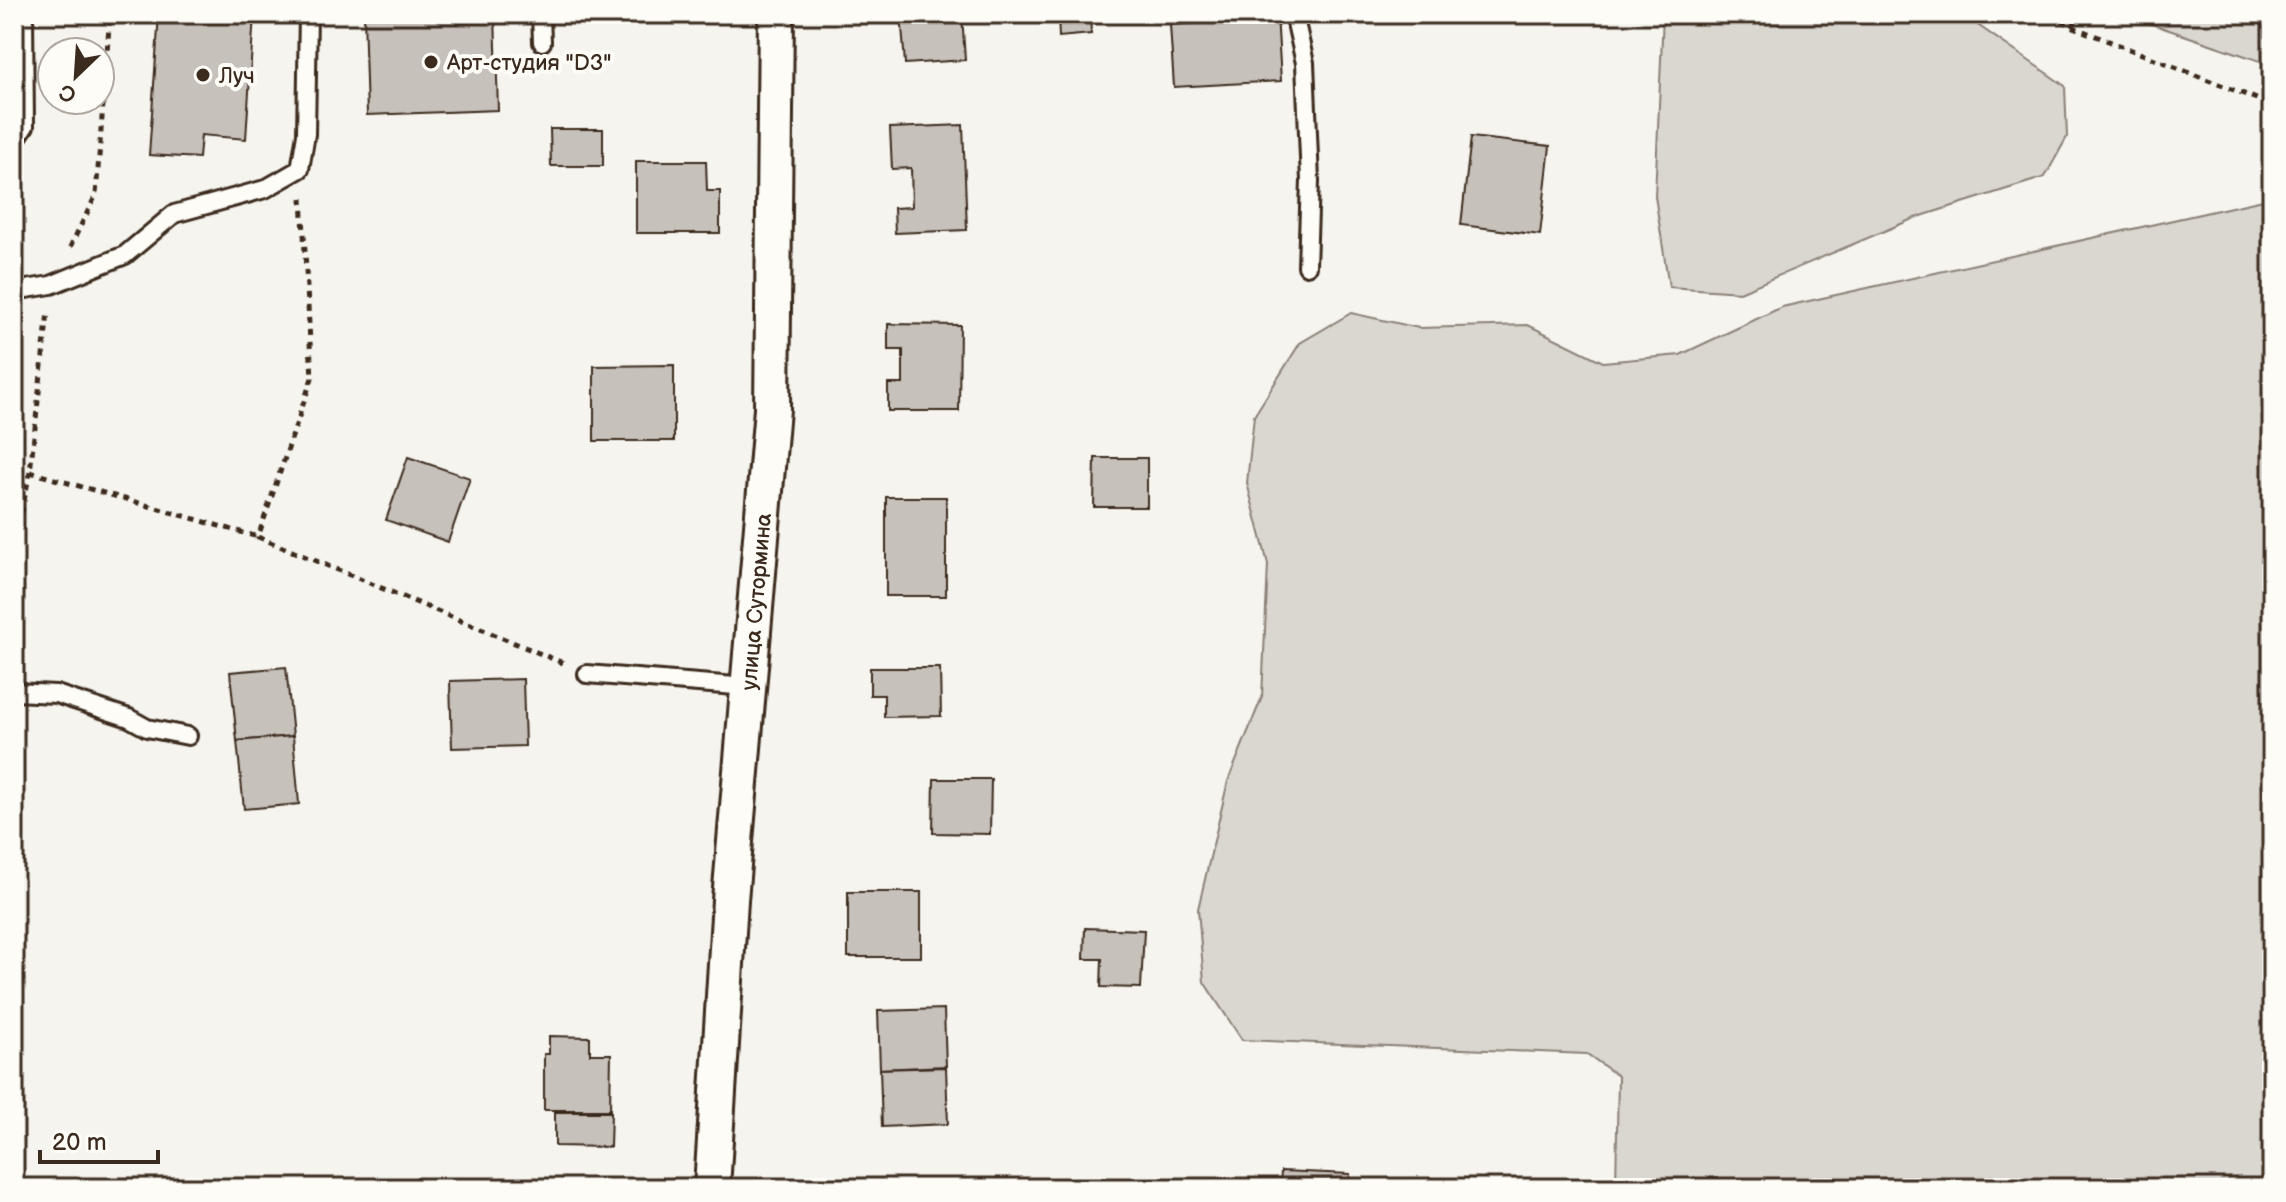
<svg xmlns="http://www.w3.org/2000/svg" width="2286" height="1202" viewBox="0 0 2286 1202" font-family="'Balsamiq Sans',sans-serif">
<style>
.green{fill:#dad6d0;stroke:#8a8077;stroke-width:2}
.building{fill:#c7c1bb;stroke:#3b2a1e;stroke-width:2}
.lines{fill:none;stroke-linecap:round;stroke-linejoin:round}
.service-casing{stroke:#3b2a1e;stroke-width:22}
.minor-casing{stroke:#3b2a1e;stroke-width:40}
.path{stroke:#3b2a1e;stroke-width:5;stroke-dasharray:6 6;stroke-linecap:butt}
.service{stroke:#fdfcf7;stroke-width:16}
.minor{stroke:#fdfcf7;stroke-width:34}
.poi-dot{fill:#3b2a1e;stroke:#fdfcf7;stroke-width:3}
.labels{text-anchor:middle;stroke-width:8;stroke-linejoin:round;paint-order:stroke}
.poi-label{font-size:22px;fill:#3b2a1e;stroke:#fdfcf7;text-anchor:start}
.street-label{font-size:22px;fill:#3b2a1e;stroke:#fdfcf7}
</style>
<rect width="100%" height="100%" fill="#f5f4ee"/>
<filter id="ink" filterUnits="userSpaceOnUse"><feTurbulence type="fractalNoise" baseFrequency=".0125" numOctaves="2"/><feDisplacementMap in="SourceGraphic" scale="16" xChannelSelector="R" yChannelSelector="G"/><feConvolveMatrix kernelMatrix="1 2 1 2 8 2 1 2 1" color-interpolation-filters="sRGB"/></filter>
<g filter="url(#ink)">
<g class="green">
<polygon points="1663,14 1962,14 2065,86 2067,137 2045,177 1915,218 1740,292 1669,287 1655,196"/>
<polygon points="2124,14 2272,14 2272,65 2128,16"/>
<polygon points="2272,198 2272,1188 1616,1188 1618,1076 1587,1054 1242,1040 1204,982 1198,909 1228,781 1262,697 1268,564 1247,483 1254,416 1300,343 1351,313 1419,328 1528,325 1603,362 1680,355 1782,307"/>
</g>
<g class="building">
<polygon points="159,14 254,14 246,139 201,135 199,158 149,155"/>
<polygon points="364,14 495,14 498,110 367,115"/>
<polygon points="901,14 962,14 965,60 905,64"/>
<polygon points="1058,14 1090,14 1091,34 1059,37"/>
<polygon points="1217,14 1277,14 1281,81 1174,87 1170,25 1217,22"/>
<polygon points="963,125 967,230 895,233 894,208 912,207 911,168 892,169 890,128"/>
<polygon points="550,129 603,129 603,166 551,166"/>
<polygon points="1471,137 1550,146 1540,235 1461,225"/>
<polygon points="636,161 706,161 707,191 720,191 720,233 636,233"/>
<polygon points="888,324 960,325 959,411 888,411 888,384 903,384 903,350 888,350"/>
<polygon points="674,365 674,441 594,441 594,366"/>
<polygon points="408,457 470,478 448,542 386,520"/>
<polygon points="1095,458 1147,458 1147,507 1094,507"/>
<rect x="886" y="497" width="60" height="99"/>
<polygon points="286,667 293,736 237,741 230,672"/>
<polygon points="870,668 940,668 941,716 884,717 884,695 870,695"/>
<polygon points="523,679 525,746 452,748 450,681"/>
<polygon points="293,736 299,804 244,809 237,741"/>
<polygon points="934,779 991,779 990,834 933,833"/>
<rect x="848" y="892" width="73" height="65"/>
<polygon points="1085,928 1144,930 1141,988 1101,987 1102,959 1084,959"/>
<polygon points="944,1009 946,1066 880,1069 878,1011"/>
<polygon points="549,1036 590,1037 590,1054 611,1054 610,1110 544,1110 544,1054 549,1054"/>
<polygon points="946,1067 948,1124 882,1127 880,1069"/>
<polygon points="555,1112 611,1112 610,1147 555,1146"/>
<polygon points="1281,1171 1350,1174 1349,1188 1280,1188"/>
</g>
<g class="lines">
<g class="service-casing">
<g id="service">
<polyline points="541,14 542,42"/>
<polyline points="1294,14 1305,63 1310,181 1307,266"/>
<polyline points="14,142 25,126 24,14"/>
<polyline points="14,291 51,285 125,255 174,214 265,189 300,169 306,134 308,14"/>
<polyline points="587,674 748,687"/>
<polyline points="14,692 56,694 129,718 147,728 188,736"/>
</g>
</g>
<g class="minor-casing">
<g id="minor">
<path id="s1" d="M 712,1188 L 730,900 L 772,409 L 776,14"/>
</g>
</g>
<g class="path">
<polyline points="2052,14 2073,27 2272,105"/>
<polyline points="2073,27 2078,14"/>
<polyline points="302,198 312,378 258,537 563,663"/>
<polyline points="70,247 96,195 110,14"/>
<polyline points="30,472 258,537"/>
<polyline points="14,548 30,472 48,312"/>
</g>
<use href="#service" class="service"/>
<use href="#minor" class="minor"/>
</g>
</g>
<g class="poi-dot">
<circle cx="431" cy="62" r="8"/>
<circle cx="203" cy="75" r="8"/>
</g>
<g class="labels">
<g class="poi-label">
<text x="447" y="70">Арт-студия "D3"</text>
<text x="219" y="83">Луч</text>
</g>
<g class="street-label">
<text dy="8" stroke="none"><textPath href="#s1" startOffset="588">улица Сутормина</textPath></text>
</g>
</g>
<rect width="2286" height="1202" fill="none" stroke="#fdfcf7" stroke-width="48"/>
<rect x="24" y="24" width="2238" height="1154" fill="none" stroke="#3b2a1e" stroke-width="3" filter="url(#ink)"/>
<g transform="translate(76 76) rotate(205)"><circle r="38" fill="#fdfcf7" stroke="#afa8a0" stroke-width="2"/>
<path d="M0-6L14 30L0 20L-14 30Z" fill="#3b2a1e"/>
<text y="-12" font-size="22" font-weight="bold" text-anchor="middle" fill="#3b2a1e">С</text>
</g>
<path d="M40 1150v12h118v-12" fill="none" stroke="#3b2a1e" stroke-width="4"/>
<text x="52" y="1150" font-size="24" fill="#3b2a1e" stroke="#fdfcf7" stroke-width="6" paint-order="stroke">20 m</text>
</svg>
